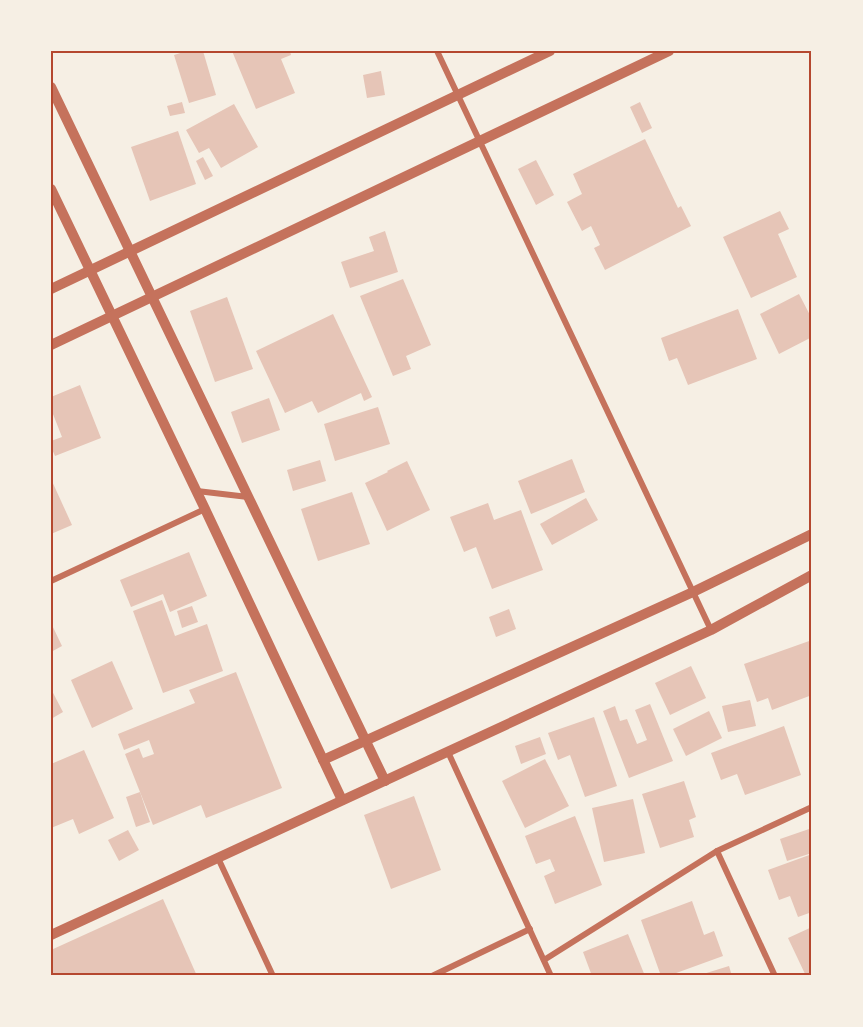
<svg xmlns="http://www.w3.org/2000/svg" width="863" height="1027" viewBox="0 0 863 1027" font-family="'Titillium Web',sans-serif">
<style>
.building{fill:#e6c5b7}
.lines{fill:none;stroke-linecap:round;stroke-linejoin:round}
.minor{stroke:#c5725c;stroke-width:6}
.tertiary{stroke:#c5725c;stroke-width:10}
.neatline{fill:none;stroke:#b5482f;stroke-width:2}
</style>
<rect width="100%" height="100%" fill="#f6efe4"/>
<g class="building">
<polygon points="187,51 203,51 216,95 189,103 174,55"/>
<polygon points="232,51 290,51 291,55 281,59 295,93 256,109"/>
<polygon points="381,71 385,95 367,98 363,75"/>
<polygon points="182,102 185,113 170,116 167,106"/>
<polygon points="640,102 652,128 642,133 630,107"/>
<polygon points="234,104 258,147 221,168 209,148 199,153 186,130"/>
<polygon points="178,131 196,184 150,201 131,147"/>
<polygon points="645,139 678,208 681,206 691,226 605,270 594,248 600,245 591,226 582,231 567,202 582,194 573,174"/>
<polygon points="203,157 213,176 205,180 196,161"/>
<polygon points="536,160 554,195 536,205 518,169"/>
<polygon points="780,211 789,229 778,234 797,277 751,298 723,237"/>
<polygon points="385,231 398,272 350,288 341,262 374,251 369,237"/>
<polygon points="403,279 431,345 406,356 411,369 393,376 360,296"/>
<polygon points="799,294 812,319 812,337 779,354 760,314"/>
<polygon points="227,297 253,369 215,382 190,311"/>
<polygon points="738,309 757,359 688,385 677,358 669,361 661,338"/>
<polygon points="333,314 372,397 364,401 361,393 318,413 312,401 285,413 256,351"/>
<polygon points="80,385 101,438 55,456 51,447 51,441 62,437 51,409 51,397"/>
<polygon points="269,398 280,430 242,443 231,412"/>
<polygon points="378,407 390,444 335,461 324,424"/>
<polygon points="572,459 585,492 531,514 518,481"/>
<polygon points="320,460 326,481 293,491 287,470"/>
<polygon points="407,461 430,510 387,531 365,483 388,472 387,471"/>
<polygon points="51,479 72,525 51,534"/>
<polygon points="352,492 370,544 318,561 301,509"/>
<polygon points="586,498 598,520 552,545 540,524"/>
<polygon points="488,503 494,520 521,510 543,570 492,589 476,547 464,552 450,517"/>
<polygon points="189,552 207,596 170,612 163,594 131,607 120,580"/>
<polygon points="162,600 175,636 207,624 223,671 163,693 133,611"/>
<polygon points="192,606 198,622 182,628 177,611"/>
<polygon points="509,609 516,629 496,637 489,617"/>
<polygon points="51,623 62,646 51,652"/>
<polygon points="812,640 812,695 772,710 768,698 757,702 744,664"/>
<polygon points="112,661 133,709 92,728 71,680"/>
<polygon points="691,666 706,698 670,715 655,683"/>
<polygon points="236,672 282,788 206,818 201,805 153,825 125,754 139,748 143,758 154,754 149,740 124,750 118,734 195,703 189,690"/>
<polygon points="51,689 63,712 51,719"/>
<polygon points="750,700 756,726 728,732 722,706"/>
<polygon points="650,704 673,761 629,778 603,711 615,706 620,721 627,719 637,744 647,740 635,710"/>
<polygon points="709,711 722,738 686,756 673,729"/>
<polygon points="594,717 617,786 585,797 570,755 558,760 548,733"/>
<polygon points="784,726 801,775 745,795 737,774 721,780 711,753"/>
<polygon points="540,737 546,754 521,764 515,746"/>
<polygon points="84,750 114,818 79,834 73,819 51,828 51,764"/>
<polygon points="545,759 569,806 525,828 502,781"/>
<polygon points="684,781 696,817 689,820 694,837 660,848 642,794"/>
<polygon points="140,792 150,822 136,827 126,797"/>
<polygon points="414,796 441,870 391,889 364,815"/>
<polygon points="633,799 645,853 604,862 592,808"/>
<polygon points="575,816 602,885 555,904 544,876 555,871 550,859 536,864 525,836"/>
<polygon points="812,828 812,853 787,861 780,839"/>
<polygon points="128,830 139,850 119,861 108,840"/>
<polygon points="812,854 812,912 798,917 790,896 779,900 768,870"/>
<polygon points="163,899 197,976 51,976 51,950"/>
<polygon points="692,901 704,935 714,931 723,956 668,976 661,976 641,920"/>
<polygon points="812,927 812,976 806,976 788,938"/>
<polygon points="628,934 645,976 592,976 583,952"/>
<polygon points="729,966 732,976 700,976 700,975"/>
</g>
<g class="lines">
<g class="minor">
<polyline points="437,51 711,630"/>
<polyline points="197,491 248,497"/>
<polyline points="51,581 205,509"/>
<polyline points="448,752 551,976"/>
<polyline points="717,851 775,976"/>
<polyline points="218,858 273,976"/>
<polyline points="544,960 717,851 812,807"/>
<polyline points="432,976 530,929"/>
</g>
<g class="tertiary">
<polyline points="51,87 385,781"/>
<polyline points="51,189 205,509 342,800"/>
<polyline points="51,289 550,51"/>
<polyline points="51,345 669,51"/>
<polyline points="323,760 693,592 812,534"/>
<polyline points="51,935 711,630 812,575"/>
</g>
</g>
<rect width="863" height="1027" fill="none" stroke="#f6efe4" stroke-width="105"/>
<rect x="52" y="52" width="758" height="922" class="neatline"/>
</svg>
